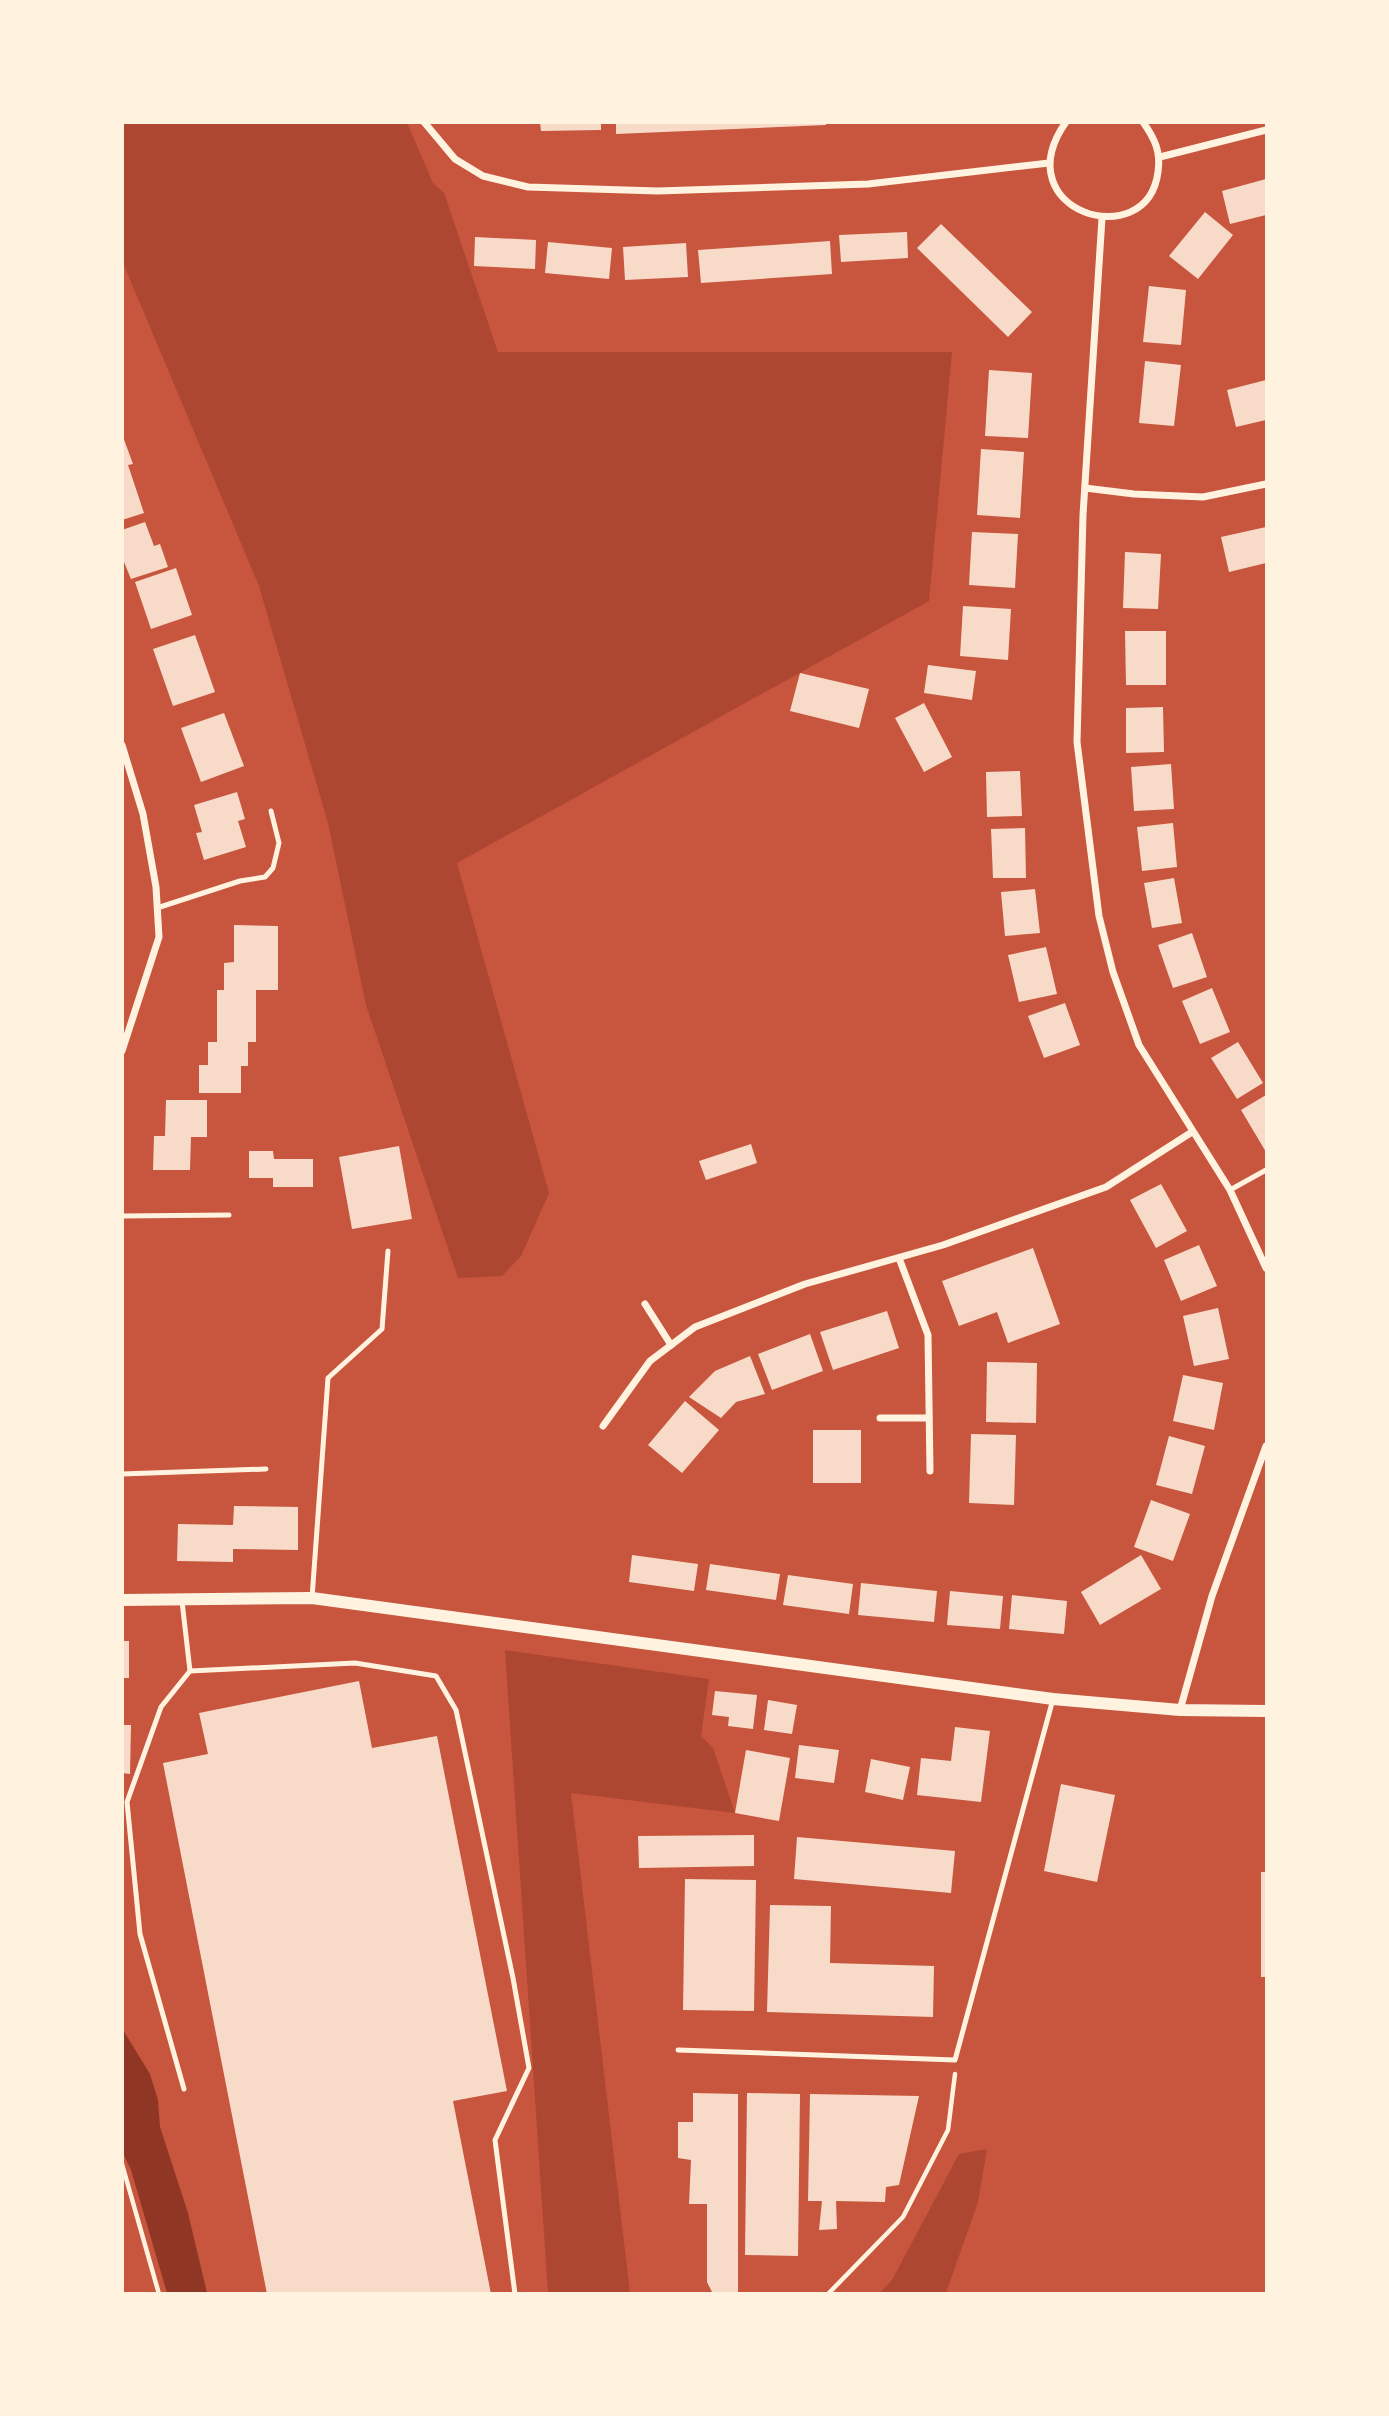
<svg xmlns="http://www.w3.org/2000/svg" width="1389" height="2416" viewBox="0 0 1389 2416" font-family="'PT Sans Narrow',sans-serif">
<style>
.green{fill:#ae4732}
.water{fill:#8f3625}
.building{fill:#f7dbc8}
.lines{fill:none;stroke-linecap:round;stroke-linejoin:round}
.path{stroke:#fff3e0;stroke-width:4.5}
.service{stroke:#fff3e0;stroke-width:5}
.minor{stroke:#fff3e0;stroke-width:7}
.tertiary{stroke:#fff3e0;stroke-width:12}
</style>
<rect width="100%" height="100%" fill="#c8553d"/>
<g class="green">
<polygon points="122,123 407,123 433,183 444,193 498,352 952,352 929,601 457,863 549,1193 521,1256 502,1276 458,1278 366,1005 328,823 259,586 123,263"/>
<polygon points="505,1650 709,1679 701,1736 713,1748 735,1813 571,1793 630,2293 548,2293"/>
<polygon points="987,2149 978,2202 946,2293 880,2293 892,2280 959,2154"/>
</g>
<polygon class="water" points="123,2030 150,2074 158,2100 160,2127 188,2213 207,2293 167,2293 131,2170 123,2153"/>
<g class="building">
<polygon points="540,122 601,122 601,130 541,131"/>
<polygon points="616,122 826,122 826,125 616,134"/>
<polygon points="1266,179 1266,215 1230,224 1222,191"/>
<polygon points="1205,212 1233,235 1198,279 1169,256"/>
<polygon points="941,224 1032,312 1008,337 917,248"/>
<polygon points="907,232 908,258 841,262 839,235"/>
<polygon points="475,237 536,240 535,269 474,266"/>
<polygon points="830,241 832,274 701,283 698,250"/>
<polygon points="548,242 612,248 609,279 545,273"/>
<polygon points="686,243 688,277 625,280 623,247"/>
<polygon points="1149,286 1186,290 1181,345 1143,342"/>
<polygon points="1145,361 1181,365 1174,426 1139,423"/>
<polygon points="989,370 1032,373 1028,438 985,436"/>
<polygon points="1266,380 1266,420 1236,427 1227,390"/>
<polygon points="122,434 133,464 128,465 144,513 122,520"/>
<polygon points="981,449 1024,452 1020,518 977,515"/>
<polygon points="145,522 154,546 160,544 168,567 131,579 122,557 122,530"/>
<polygon points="1266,527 1266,563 1229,572 1221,537"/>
<polygon points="972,532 1018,534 1015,588 969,585"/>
<polygon points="1125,552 1161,554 1158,609 1123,608"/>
<polygon points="176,568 192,615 151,629 135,582"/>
<polygon points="963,606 1011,609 1008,660 960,656"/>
<polygon points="1125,631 1166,631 1166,685 1126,685"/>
<polygon points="195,635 215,692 173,706 153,649"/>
<polygon points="928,665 976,671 972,700 924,693"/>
<polygon points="800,673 869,689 859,728 790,711"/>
<polygon points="924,703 952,757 924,772 895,718"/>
<polygon points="1163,707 1164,752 1126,753 1126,708"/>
<polygon points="224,713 244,766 201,782 181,728"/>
<polygon points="1171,764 1174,809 1134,811 1131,767"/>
<polygon points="1020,771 1022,816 987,817 986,772"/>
<polygon points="237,792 245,819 238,821 246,847 204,860 196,833 202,832 194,805"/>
<polygon points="1173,823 1177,867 1142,871 1137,827"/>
<polygon points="1025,828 1026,878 993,878 991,829"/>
<polygon points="1174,878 1182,923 1152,928 1144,883"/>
<polygon points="1035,889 1040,933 1005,936 1001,892"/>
<polygon points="234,925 278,926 278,990 256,990 256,1042 248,1042 248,1066 241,1066 241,1093 199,1093 199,1065 208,1065 208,1042 217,1042 217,990 224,990 224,963 234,962"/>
<polygon points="1192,933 1207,977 1173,988 1158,945"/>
<polygon points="1046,947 1057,994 1019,1002 1008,955"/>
<polygon points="1212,988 1230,1032 1200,1044 1182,1001"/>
<polygon points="1065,1003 1080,1045 1044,1058 1028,1016"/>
<polygon points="1238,1042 1263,1083 1237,1099 1211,1058"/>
<polygon points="1266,1095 1266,1152 1241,1110"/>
<polygon points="166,1100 207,1100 207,1137 191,1137 190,1170 153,1170 154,1136 165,1136"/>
<polygon points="751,1144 757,1163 706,1180 699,1161"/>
<polygon points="399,1146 412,1219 352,1229 339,1157"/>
<polygon points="249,1151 273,1151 274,1159 313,1159 313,1187 273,1187 273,1178 249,1178"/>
<polygon points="1161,1184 1187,1231 1156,1248 1130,1200"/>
<polygon points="1199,1245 1217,1286 1181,1301 1164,1260"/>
<polygon points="1033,1248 1060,1324 1008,1343 997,1312 959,1326 942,1281"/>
<polygon points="1218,1308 1229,1359 1194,1366 1183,1316"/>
<polygon points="887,1311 899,1348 833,1370 820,1332"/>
<polygon points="810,1334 823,1371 772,1390 758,1354"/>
<polygon points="750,1356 765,1394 736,1402 721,1418 689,1397 715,1371"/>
<polygon points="987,1362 1037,1363 1036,1423 986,1422"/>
<polygon points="1183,1375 1223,1383 1214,1430 1173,1421"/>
<polygon points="685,1401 719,1430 682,1473 648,1445"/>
<rect x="813" y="1430" width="48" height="53"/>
<polygon points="971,1434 1016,1435 1014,1505 969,1503"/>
<polygon points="1169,1436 1205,1446 1192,1494 1156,1485"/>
<polygon points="1151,1500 1190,1514 1173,1561 1134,1547"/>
<polygon points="234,1506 298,1507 298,1550 233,1549 233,1562 177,1561 178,1524 233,1525"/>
<polygon points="632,1555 698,1564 694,1591 629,1582"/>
<polygon points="1141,1555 1161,1589 1100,1625 1081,1592"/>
<polygon points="710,1564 780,1574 776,1600 706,1590"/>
<polygon points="788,1575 853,1584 849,1614 783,1605"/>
<polygon points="861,1583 937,1591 934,1622 858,1615"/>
<polygon points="950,1591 1003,1596 1000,1629 947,1625"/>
<polygon points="1012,1595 1067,1601 1064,1634 1009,1629"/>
<rect x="122" y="1641" width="7" height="37"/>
<polygon points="359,1681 372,1748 437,1736 507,2091 453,2101 491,2294 267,2294 163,1763 208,1754 199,1713"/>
<polygon points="715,1691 757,1695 753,1729 728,1726 729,1717 712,1715"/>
<polygon points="768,1700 797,1705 792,1734 764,1730"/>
<polygon points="122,1725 131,1725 130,1774 122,1773"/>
<polygon points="955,1727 990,1731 981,1802 917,1795 921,1758 951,1761"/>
<polygon points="799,1745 839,1750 834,1783 795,1778"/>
<polygon points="746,1750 790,1758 779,1821 735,1813"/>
<polygon points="871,1759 910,1767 903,1800 865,1792"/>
<polygon points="1061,1784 1115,1795 1097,1882 1044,1871"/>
<polygon points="754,1835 754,1866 639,1868 638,1836"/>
<polygon points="797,1837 955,1851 951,1893 794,1879"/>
<rect x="1261" y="1872" width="5" height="105"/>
<polygon points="685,1879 756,1880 754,2011 683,2010"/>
<polygon points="770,1905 831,1906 830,1963 934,1966 933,2017 767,2012"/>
<polygon points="693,2093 738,2094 738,2294 713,2294 707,2282 707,2204 689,2204 691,2160 678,2158 678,2122 693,2122"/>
<polygon points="747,2093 800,2094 798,2256 745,2255"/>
<polygon points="810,2094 919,2096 899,2185 886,2187 885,2202 836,2201 837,2229 819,2230 822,2201 808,2201"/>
</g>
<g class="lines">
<g class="path">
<polyline points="122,2164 159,2294"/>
<polyline points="828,2294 903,2217 948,2130 955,2074"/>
</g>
<g class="service">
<polyline points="157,908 240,881 265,877 273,868 279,843 271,811"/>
<polyline points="1230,1190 1266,1170"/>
<polyline points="122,1216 229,1215"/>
<polyline points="122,1474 266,1469"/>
<polyline points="312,1598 328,1378 382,1329 388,1251"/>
<polyline points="182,1601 190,1671 355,1663 436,1676 456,1710 513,1978 529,2068 495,2140 515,2294"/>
<polyline points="678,2050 955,2060 1053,1699"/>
<polyline points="184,2089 140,1934 127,1802 161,1707 190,1671"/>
</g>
<g class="minor">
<polyline points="424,122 455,159 483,176 528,187 658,191 868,184 1049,163"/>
<path d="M 1066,122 C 1003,211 1147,256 1158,172 C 1161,152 1155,139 1143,122"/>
<polyline points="1160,157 1266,130"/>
<polyline points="1102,218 1083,515 1077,742 1099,916 1113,972 1139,1045 1230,1190 1266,1268"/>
<polyline points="1085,488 1134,494 1203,497 1266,484"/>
<polyline points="122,745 143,814 156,887 159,937 122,1051"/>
<polyline points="899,1258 928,1335 930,1471"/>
<polyline points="645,1304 671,1345"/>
<polyline points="880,1418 929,1418"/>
<polyline points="603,1426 650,1361 695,1327 805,1284 943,1245 1106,1187 1192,1132"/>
<polyline points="1180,1710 1212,1596 1266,1446"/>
</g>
<polyline class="tertiary" points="122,1600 312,1598 1053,1699 1180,1710 1266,1711"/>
</g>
<rect width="1389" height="2416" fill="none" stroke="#fff3e0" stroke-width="248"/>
</svg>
